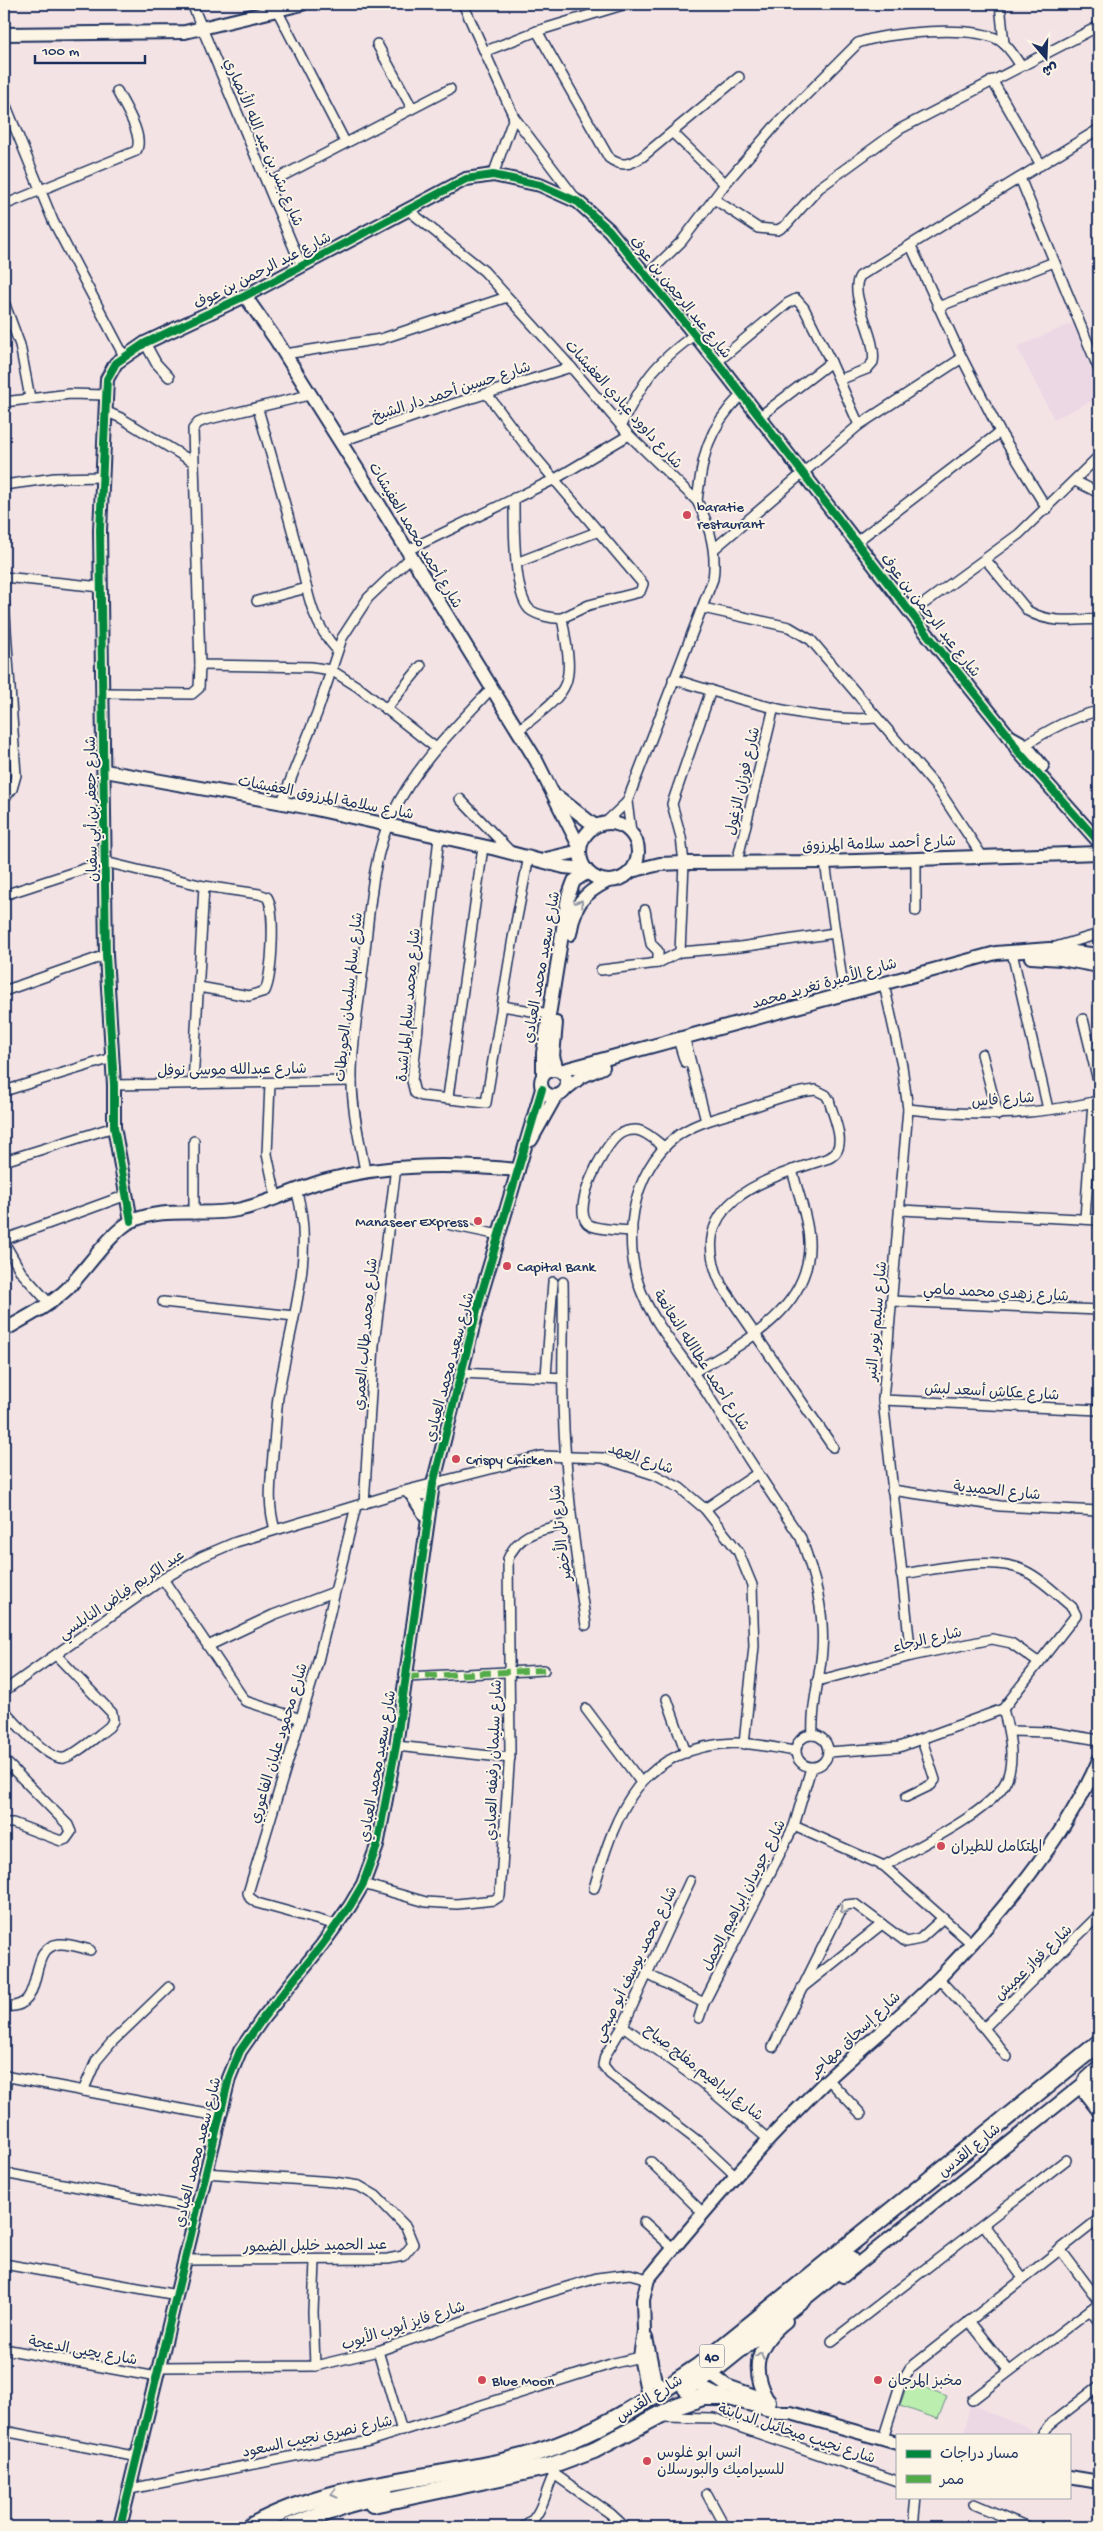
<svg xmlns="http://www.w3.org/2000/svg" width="1103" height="2531" viewBox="0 0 1103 2531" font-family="'Gochi Hand','Playpen Sans Arabic',sans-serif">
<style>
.built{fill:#ecd7e5}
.green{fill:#bbeeaf;stroke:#6b8e86}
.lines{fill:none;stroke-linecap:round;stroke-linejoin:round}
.street-casing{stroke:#1b2f5e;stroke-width:12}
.secondary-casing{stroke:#1b2f5e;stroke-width:16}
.highway-casing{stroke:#1b2f5e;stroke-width:20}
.street{stroke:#fcf5e5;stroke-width:9}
.secondary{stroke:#fcf5e5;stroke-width:12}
.highway{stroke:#fcf5e5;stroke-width:16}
.quiet{stroke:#52ab49;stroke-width:6;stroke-dasharray:12 6;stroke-linecap:butt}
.cycleway-casing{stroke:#fcf5e5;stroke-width:11}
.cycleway{stroke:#00873e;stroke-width:8}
.oneway{stroke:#8c92a2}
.poi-dot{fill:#d1495b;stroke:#fcf5e5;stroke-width:2}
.labels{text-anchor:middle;stroke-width:4;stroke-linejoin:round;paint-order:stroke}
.shield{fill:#fcf5e5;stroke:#5e6a86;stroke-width:1}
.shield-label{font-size:14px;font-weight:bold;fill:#1b2f5e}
.street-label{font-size:15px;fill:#1b2f5e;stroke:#fcf5e5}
.poi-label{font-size:15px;fill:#1b2f5e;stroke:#fcf5e5;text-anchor:start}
</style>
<rect width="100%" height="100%" fill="#f3e3e5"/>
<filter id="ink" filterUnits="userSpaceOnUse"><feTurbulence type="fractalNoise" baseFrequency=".02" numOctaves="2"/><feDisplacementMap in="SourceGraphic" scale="10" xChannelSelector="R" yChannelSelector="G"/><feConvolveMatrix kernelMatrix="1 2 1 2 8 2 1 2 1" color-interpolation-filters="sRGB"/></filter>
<g filter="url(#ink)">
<g class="built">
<polygon points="1073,323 1099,390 1099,397 1054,419 1017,347"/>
<polygon points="970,2404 1032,2430 1031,2435 964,2435"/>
</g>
<polygon class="green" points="908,2381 947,2396 938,2419 900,2406"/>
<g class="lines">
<g class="street-casing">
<g id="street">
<polyline points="192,4 301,265"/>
<polyline points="463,4 514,117 576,199"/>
<polyline points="1000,4 1004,44"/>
<polyline points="277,10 345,142"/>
<path d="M 537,31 L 609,158 C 621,167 630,165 642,157 L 739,77"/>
<polyline points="377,44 412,108"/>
<polyline points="486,51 537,31 626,4"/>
<polyline points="992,80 1041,165"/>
<polyline points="4,101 53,221 124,356"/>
<polyline points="673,133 725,184"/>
<polyline points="493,175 514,117"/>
<polyline points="1020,178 1099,370"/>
<polyline points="269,183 450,89"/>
<polyline points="714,199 758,228 778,230 786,225 819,188 900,129 1099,26"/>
<path d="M 4,205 L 136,151 C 145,137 124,105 117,91"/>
<path d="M 407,209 L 484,271 L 571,367 L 629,435 L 697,501 C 710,526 717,552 713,579 L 627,802 L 631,831"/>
<polyline points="911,246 962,358 1000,432 1047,509"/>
<path d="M 646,276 L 682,241 L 725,184 L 774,127 L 858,43 C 887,32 972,25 999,40 C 1008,45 1015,57 1021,66"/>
<polyline points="4,302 20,345 30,398"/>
<polyline points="938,307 1054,262"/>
<polyline points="145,343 156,363 169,377"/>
<polyline points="285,354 381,339 507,297"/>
<polyline points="717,362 788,303 796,299 804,308 831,362"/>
<path d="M 839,380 L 867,369 L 873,362 C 878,338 847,294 860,276 L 1099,129"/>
<polyline points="487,394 526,446 643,584 640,592 589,605 562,618"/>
<polyline points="309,395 205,420 198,423 193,429 200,665 311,667 331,670 358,687 436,748"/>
<polyline points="4,402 70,394 105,395"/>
<path d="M 258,409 C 271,454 284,500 296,545 C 308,586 307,617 337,650"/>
<polyline points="105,411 121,418 193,462"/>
<polyline points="759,417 831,362 859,425"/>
<path d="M 621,425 C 644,380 653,365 694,335"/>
<polyline points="339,442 421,414 571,367"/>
<polyline points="1075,481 1099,493"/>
<polyline points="4,485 55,478 103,477"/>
<path d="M 514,498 C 514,522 513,592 529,609 C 536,615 553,619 562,618 C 575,689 572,688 517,731"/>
<path d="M 697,501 C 703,454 707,430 741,395"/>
<polyline points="856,542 1000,432"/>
<polyline points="714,549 859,425 962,358"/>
<polyline points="406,551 555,479 629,435"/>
<path d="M 986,560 L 1028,611 C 1050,624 1075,620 1099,619"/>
<polyline points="516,563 599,531"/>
<polyline points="4,577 101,587"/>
<polyline points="4,601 16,775 12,789 4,799"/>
<polyline points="257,601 307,588"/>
<polyline points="703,608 789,627 811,640 938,789 982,856"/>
<polyline points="911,613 1019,534 1099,456"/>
<path d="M 673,679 C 738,699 808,723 877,718"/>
<polyline points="103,693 192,694 199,688 200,665"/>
<polyline points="386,709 421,666"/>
<path d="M 1021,748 C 1044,732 1071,717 1099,711"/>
<polyline points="460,799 511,852"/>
<polyline points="281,804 317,713 342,638 368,598 410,558"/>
<polyline points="605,823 627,802"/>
<polyline points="439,837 412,1081 415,1093 422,1096 486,1103 513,938 529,856"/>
<polyline points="916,859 916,911"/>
<polyline points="737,862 774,707"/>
<polyline points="825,862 844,994"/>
<path d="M 4,895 L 105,862 L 204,886 L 259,894 L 267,897 C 276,910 272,977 265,991 L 249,996 L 199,987"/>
<polyline points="645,910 651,944 658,951 658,963"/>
<polyline points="1052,948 1099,934"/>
<polyline points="680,952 684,863 681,837 672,804 711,690"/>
<polyline points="1013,957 1048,1109"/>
<polyline points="601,970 658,963 680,952 740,947 835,933"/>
<polyline points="885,989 902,1066 908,1109 883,1400 911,1656"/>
<polyline points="4,991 106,955"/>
<polyline points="502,1006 549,1014"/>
<polyline points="1083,1019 1099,1085"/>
<polyline points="686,1044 706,1121"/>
<polyline points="680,1046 685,1062"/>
<polyline points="982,1054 998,1115"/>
<polyline points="193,1084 204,886"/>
<polyline points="270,1084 267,1154 276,1197"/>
<polyline points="114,1085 352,1081"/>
<polyline points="4,1091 112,1058"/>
<polyline points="448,1097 483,847"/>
<path d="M 908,1109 C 977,1117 1031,1116 1099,1101"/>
<polyline points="194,1141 194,1214"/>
<polyline points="4,1161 114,1127"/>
<path d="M 365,1171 C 360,1142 352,1111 352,1081 C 351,1050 358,1008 362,976 C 369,925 370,859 393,813 C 416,765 455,728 491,689"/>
<polyline points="901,1210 1099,1220"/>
<polyline points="1085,1219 1093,1102"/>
<polyline points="451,1225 499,1235"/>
<path d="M 632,1231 C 622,1230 593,1230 587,1223 C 572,1206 603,1148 617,1136 C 621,1132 629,1130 635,1130 C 645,1130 656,1141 664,1147"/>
<path d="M 563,1282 C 564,1322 562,1363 563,1404 C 565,1478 575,1551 586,1625"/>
<polyline points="891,1301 1099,1310"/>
<polyline points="163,1302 294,1316"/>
<polyline points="49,1303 21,1272 5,1244 6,1239 124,1196"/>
<path d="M 694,1372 C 743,1344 812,1308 809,1241 C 808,1218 798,1193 792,1170"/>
<polyline points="461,1373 563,1378"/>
<polyline points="546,1376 553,1282"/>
<polyline points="883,1400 1099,1410"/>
<polyline points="892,1490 1000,1506 1099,1511"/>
<polyline points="408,1494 431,1495"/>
<polyline points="364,1504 374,1345 396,1167"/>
<polyline points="705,1509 758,1473"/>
<path d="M 275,1529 C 267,1503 271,1480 273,1454 C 275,1435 276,1415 278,1397 C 288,1332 317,1254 296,1190"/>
<polyline points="163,1579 245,1701 301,1719"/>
<polyline points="208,1646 273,1615 334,1592"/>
<polyline points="407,1677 544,1670"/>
<polyline points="817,1681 911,1656 992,1639 1011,1643 1039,1663"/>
<polyline points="4,1691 163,1579 201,1557 236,1542 408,1490 541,1456 603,1458 655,1475 680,1488 705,1509 738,1551 752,1585 753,1620 754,1646 744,1744"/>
<polyline points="667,1699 686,1753"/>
<polyline points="586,1709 640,1781"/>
<path d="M 4,1710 C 15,1722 48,1761 64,1758 C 76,1755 98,1735 109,1727 L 113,1721 L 112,1713 L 56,1655"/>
<polyline points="1009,1731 1051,1732 1099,1740"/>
<circle cx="812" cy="1751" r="16"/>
<path d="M 813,1735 C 811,1706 820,1679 822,1650 C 825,1611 814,1574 801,1538 C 768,1490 737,1441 706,1392 C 687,1361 659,1331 644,1298 C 620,1246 630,1171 677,1136 C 694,1124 713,1119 733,1113 C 759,1106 789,1092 816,1090 L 826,1095 L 829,1100 C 833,1117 850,1148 829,1158 C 768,1178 681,1201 722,1286 L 833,1447"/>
<polyline points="396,1746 510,1758"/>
<path d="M 828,1752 L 899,1747 L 1003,1709 L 1076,1615 L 1072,1607 C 1057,1595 1041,1578 1023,1570 C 991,1555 935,1570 901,1574"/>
<polyline points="4,1760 68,1825 71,1832 66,1839 61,1841 13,1823 4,1823"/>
<polyline points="906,1797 931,1785 935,1780 922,1740"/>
<polyline points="794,1826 884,1866 971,1943"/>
<path d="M 884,1866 C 915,1848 992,1812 1006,1781 C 1016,1759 1009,1731 1003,1709"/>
<polyline points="690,1881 623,2026 605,2056 603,2065 610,2074 703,2145 736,2176"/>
<path d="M 363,1884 L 426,1902 L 457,1904 L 494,1900 L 500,1896 L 510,1751 L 508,1559 C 519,1531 545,1529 571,1523"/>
<path d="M 594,1888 C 617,1809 640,1747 735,1743 C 755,1743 775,1748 795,1751"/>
<polyline points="337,1925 257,1903 250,1898 248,1893 317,1665 356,1506"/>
<polyline points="647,1974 704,2003"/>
<polyline points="939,1979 984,2028 1007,2057"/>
<polyline points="803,1987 882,1924"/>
<path d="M 4,2006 C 49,2012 24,1948 59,1944 C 69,1943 81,1948 90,1950"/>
<polyline points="699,2018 704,2003 794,1826 811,1768"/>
<polyline points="623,2026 701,2082 768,2139"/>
<polyline points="984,2028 1099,1915"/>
<polyline points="773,2047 841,1910 846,1905 855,1904 906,1942 920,1939 942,1919"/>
<polyline points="4,2076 218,2116"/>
<polyline points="828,2079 861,2114"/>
<polyline points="83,2091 96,2061 112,2042 169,1987"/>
<polyline points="4,2101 7,2076"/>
<polyline points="651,2162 703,2213"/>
<polyline points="4,2173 196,2209"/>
<polyline points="644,2222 674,2249"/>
<polyline points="984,2225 1023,2278"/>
<polyline points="1060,2249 1099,2301"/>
<polyline points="185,2260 388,2259 403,2256 413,2244 406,2227 376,2196 359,2186 334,2182 205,2173"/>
<polyline points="4,2264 177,2295"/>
<polyline points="1090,2310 1099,2322"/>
<polyline points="969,2321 1009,2371"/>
<polyline points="832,2341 1066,2160"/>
<polyline points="4,2349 157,2377"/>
<polyline points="378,2351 402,2431"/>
<polyline points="315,2366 313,2312 315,2261"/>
<polyline points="159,2367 315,2366 378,2351 520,2301 597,2278 630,2274 648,2279"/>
<polyline points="972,2400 1099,2303"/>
<polyline points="663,2417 713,2418 897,2481"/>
<polyline points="4,2431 138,2457"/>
<polyline points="1042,2435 1049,2425 1099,2386"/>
<polyline points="883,2439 900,2385 910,2368 1099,2219"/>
<polyline points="551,2466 554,2474 611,2514 625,2527"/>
<polyline points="130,2489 369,2441 614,2363 645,2356"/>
<polyline points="707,2494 725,2527"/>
<polyline points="974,2504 1028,2527"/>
<path d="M 523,2527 C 541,2520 545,2492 554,2474"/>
<polyline points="913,2527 916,2497"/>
</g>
</g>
<g class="secondary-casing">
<g id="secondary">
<polyline points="4,34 185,32 302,4"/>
<polyline points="245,296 276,340 361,475 536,760 580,848"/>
<polyline points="1009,736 1025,745 1042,766"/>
<polyline points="105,771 311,808 496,849 564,867 586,869"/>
<polyline points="558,797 595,826"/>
<circle cx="609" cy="852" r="29"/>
<polyline points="546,859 580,851"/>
<polyline points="631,871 660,864 684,863 825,862 1099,853"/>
<path d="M 570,934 C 575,904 581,895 608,881"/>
<polyline points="1031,957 1061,959 1099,966"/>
<polyline points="556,1023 553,1056 557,1070"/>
<circle cx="554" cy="1083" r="13"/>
<polyline points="560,1071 996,953 1049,949 1099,955"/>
<polyline points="543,1075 543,1053 568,897 574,881 588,872"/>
<polyline points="567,1088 581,1077 603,1067"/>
<polyline points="531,1140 555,1097"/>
<polyline points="131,1221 114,1127 114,1085 106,955 100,530 107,379 116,363 145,343 245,296 466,179 493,175 540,185 578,202 609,230 717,362 931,639 1009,736 1018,751 1099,842"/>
<path d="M 4,1330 C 25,1318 49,1306 67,1289 C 84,1272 113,1229 132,1221 C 165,1206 203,1217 237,1210 C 268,1204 296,1188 327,1180 C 390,1163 454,1164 518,1170"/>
<polyline points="412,1495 427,1518"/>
<polyline points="1085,2093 1099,2111"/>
<polyline points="843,2276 1087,2081 1099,2098"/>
<polyline points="646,2338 655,2381 667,2389"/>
<polyline points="703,2369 727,2386 769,2401"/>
<polyline points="692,2374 705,2389 721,2397 782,2413 791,2413 897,2443"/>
<path d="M 649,2400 L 640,2357 L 644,2331 L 643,2300 L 648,2279 C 705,2210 763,2142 827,2080 C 864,2045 904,2014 939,1978 C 1000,1915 1064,1840 1099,1760"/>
<path d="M 768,2401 C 749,2368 757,2344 786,2321"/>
<polyline points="1069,2477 1099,2482"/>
<polyline points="120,2527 229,2078 240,2051 263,2018 322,1945 350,1906 363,1884 377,1846 396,1746 433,1484 481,1295 542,1089"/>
</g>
</g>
<g class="highway-casing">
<g id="highway">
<polyline points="1087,2081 1099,2070"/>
<polyline points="686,2388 709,2374 850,2260"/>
<polyline points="373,2504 551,2466 594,2450 677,2406 703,2397 721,2397"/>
<path d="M 250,2527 C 329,2483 423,2481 510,2460 C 580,2444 640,2406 699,2366 L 1099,2043"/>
<polyline points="289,2527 348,2504 385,2494"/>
</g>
</g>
<use href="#street" class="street"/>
<use href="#secondary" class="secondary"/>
<use href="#highway" class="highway"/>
<polyline class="quiet" points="407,1677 544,1670"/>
<g class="cycleway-casing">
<g id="cycleway">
<polyline points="131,1221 114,1127 114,1085 106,955 100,530 107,379 116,363 145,343 245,296 466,179 493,175 540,185 578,202 609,230 717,362 931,639 1009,736 1018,751 1099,842"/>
<polyline points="120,2527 229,2078 240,2051 263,2018 322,1945 350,1906 363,1884 377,1846 396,1746 433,1484 481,1295 542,1089"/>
</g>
</g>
<use href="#cycleway" class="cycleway"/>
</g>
<defs><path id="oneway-chevron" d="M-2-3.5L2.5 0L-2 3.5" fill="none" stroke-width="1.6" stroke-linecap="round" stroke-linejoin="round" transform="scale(1.25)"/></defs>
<g class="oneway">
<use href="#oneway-chevron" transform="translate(580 903) rotate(-57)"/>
<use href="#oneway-chevron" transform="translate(843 1910) rotate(131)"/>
<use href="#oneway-chevron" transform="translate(760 2355) rotate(-74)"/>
<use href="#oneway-chevron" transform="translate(334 2494) rotate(166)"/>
</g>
</g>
<g class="poi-dot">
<circle cx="687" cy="515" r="5"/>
<circle cx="478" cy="1221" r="5"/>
<circle cx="507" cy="1266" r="5"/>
<circle cx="456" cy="1459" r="5"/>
<circle cx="941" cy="1846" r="5"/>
<circle cx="482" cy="2380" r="5"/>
<circle cx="878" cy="2380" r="5"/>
<circle cx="647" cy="2461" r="5"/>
</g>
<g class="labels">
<rect class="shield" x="699.5" y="2344.5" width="25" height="23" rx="4"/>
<g class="shield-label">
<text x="712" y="2361">40</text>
</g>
<g class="street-label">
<text transform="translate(264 142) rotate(67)" y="5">شارع بشر بن عبد الله الأنصاري</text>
<text transform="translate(262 270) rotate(-27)" y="5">شارع عبد الرحمن بن عوف</text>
<text transform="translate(681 297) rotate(51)" y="5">شارع عبد الرحمن بن عوف</text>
<text transform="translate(451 391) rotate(-18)" y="5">شارع حسين أحمد دار الشيخ</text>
<text transform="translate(624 404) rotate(48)" y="5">شارع داوود عبادي العفيشات</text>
<text transform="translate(416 535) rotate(59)" y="5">شارع أحمد محمد العفيشات</text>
<text transform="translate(931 615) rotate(52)" y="5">شارع عبد الرحمن بن عوف</text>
<text transform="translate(742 781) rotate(-77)" y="5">شارع فوزان الزغول</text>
<text transform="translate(326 797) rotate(11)" y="5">شارع سلامة المرزوق العفيشات</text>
<text transform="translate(91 809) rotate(-91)" y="5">شارع جعفر بن أبي سفيان</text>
<text transform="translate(879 843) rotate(-2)" y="5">شارع أحمد سلامة المرزوق</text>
<text transform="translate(541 967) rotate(-80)" y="5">شارع سعيد محمد العبادي</text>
<text transform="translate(824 983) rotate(-16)" y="5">شارع الأميرة تغريد محمد</text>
<text transform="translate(348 997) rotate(-84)" y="5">شارع سالم سليمان الحويطات</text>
<text transform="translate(408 1005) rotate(-85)" y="5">شارع محمد سالم المراشدة</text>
<text transform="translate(232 1069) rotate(-1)" y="5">شارع عبدالله موسى نوفل</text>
<text transform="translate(1003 1099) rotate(-4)" y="5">شارع فاس</text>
<text transform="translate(996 1292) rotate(3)" y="5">شارع زهدي محمد مامي</text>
<text transform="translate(876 1321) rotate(-85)" y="5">شارع سليم نوير النبر</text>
<text transform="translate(365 1334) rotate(-85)" y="5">شارع محمد طالب العمري</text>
<text transform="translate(702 1360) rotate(57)" y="5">شارع أحمد عطاالله النعانعة</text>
<text transform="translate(449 1367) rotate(-75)" y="5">شارع سعيد محمد العبادي</text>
<text transform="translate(992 1391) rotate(3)" y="5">شارع عكاش أسعد لبش</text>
<text transform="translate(641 1458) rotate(19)" y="5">شارع العهد</text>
<text transform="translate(997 1490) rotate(6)" y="5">شارع الحميدية</text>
<text transform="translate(560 1533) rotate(-97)" y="5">شارع تل الأخضر</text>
<text transform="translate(121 1594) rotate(-34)" y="5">عبد الكريم فياض النابلسي</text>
<text transform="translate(927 1639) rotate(-13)" y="5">شارع الرجاء</text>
<text transform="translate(278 1743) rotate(-73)" y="5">شارع محمود عليان الفاعوري</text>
<text transform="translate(493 1760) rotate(-88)" y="5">شارع سليمان رفيفه العبادي</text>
<text transform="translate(377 1766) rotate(-80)" y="5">شارع سعيد محمد العبادي</text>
<text transform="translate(743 1895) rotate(-63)" y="5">شارع جويدان إبراهيم الجمل</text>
<text transform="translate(1033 1962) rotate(-44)" y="5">شارع فواز عميش</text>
<text transform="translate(635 1964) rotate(-64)" y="5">شارع محمد يوسف أبو صبحي</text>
<text transform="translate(855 2034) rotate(-43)" y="5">شارع إسحاق مهاجر</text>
<text transform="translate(704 2072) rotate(38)" y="5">شارع إبراهيم مفلح صياح</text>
<text transform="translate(969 2150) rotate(-39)" y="5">شارع القدس</text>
<text transform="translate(197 2152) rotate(-76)" y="5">شارع سعيد محمد العبادي</text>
<text transform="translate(315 2245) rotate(-1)" y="5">عبد الحميد خليل الضمور</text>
<text transform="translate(403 2325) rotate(-18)" y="5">شارع فايز أيوب الأيوب</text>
<text transform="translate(83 2350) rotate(10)" y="5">شارع يحيى الدعجة</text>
<text transform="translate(649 2398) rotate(-32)" y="5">شارع القدس</text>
<text transform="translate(797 2433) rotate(18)" y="5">شارع نجيب ميخائيل الدبابنة</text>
<text transform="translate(317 2436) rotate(-12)" y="5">شارع نصري نجيب السعود</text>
</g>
<g class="poi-label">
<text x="697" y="511">baratie<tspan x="697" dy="17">restaurant</tspan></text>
<text x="468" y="1226" text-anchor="end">Manaseer Express</text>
<text x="517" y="1271">Capital Bank</text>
<text x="466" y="1464">Crispy Chicken</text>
<text x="951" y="1851">المتكامل للطيران</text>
<text x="492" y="2385">Blue Moon</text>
<text x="888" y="2385">مخبز المرجان</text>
<text x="657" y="2457">انس ابو غلوس<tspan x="657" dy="17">للسيراميك والبورسلان</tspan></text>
</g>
</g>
<rect width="1103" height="2531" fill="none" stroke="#fcf5e5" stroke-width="20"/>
<rect x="10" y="10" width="1083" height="2511" fill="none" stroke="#1b2f5e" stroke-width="2" filter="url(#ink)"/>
<rect x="896" y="2434" width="175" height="65" fill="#fcf5e5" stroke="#a2a6af"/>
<rect x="906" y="2450" width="25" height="8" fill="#00873e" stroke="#a2a6af"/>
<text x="940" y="2458" font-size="15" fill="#1b2f5e">مسار دراجات</text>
<rect x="906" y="2475" width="25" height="8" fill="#52ab49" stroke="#a2a6af"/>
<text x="940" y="2484" font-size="15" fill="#1b2f5e">ممر</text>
<g transform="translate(1046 58) rotate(161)" stroke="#fcf5e5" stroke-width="4" paint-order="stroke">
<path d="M0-4L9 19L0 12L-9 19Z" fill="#1b2f5e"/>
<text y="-8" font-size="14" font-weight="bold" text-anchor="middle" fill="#1b2f5e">ش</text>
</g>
<path d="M35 55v8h110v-8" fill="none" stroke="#1b2f5e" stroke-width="2.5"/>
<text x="42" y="55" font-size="15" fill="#1b2f5e" stroke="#fcf5e5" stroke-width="4" paint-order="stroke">100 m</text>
</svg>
